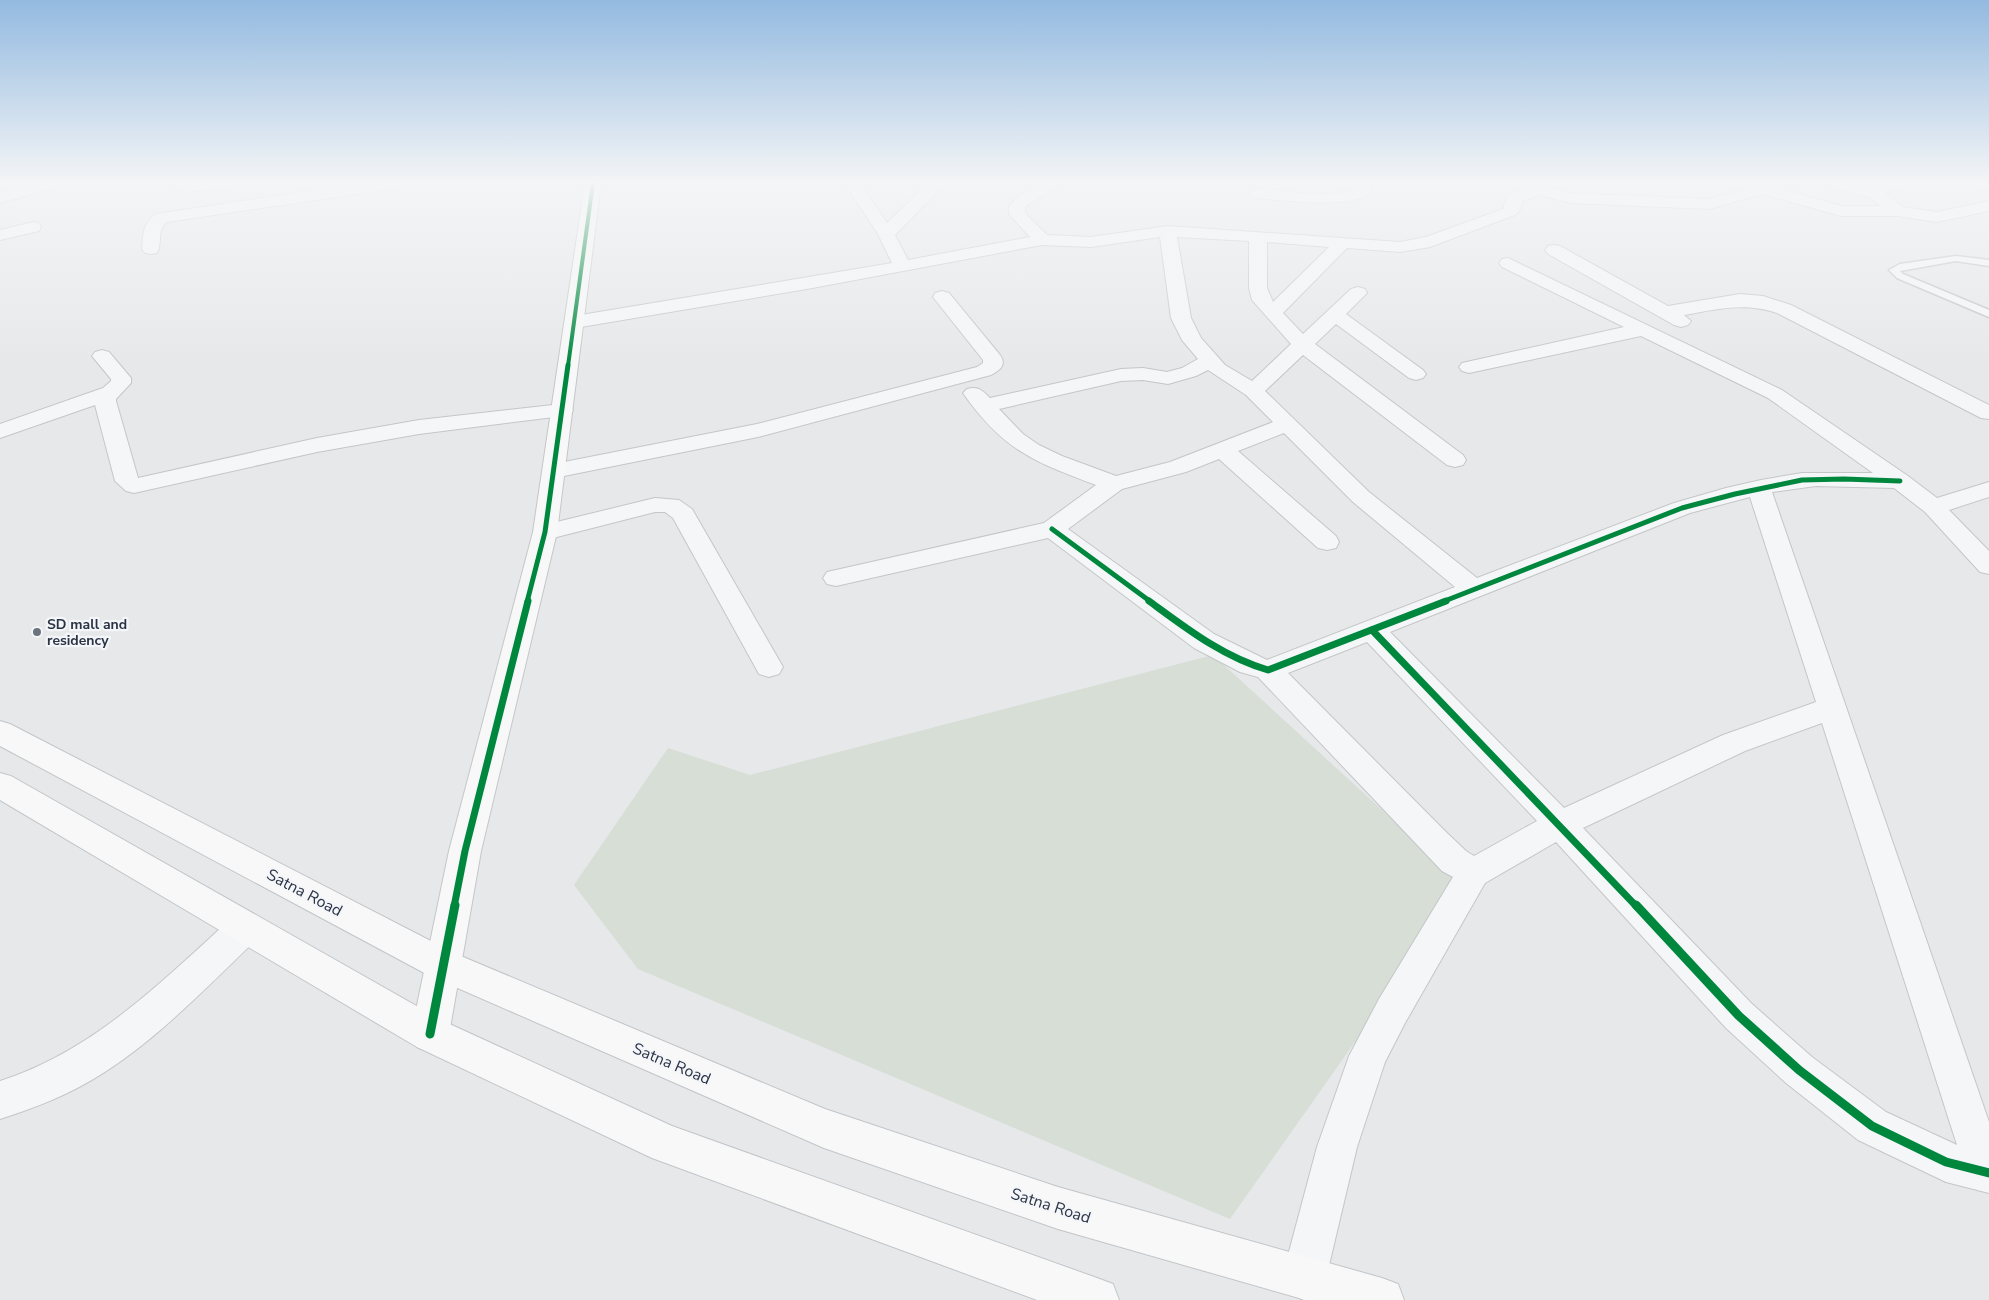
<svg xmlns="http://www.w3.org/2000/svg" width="1989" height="1300" viewBox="0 0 1989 1300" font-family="'Nunito Sans',sans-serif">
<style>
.green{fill:#d6ded6}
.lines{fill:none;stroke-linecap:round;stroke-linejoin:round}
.lane-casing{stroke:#c4c6c8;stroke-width:3}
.street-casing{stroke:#c4c6c8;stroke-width:2}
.secondary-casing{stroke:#c4c6c8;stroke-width:2}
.primary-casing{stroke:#c2c5c8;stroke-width:2}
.lane{fill:#f5f6f7;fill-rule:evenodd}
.street{fill:#f5f6f7;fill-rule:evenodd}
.secondary{fill:#f8f8f8;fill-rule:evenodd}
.primary{fill:#f8f8f8;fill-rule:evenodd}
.cycleway-far3-casing{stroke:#f4f6f9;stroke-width:5.5}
.cycleway-far2-casing{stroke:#f4f6f9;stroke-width:8}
.cycleway-far1-casing{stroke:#f4f6f9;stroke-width:10}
.cycleway-casing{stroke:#f4f6f9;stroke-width:12}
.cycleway-far3{stroke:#00873e;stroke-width:4}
.cycleway-far2{stroke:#00873e;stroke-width:5}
.cycleway-far1{stroke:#00873e;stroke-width:7}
.cycleway{stroke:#00873e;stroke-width:9}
.poi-dot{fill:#6c737f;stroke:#f4f6f9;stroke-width:2}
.labels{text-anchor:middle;stroke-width:4.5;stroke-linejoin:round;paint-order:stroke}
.poi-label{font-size:14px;font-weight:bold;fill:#2b3445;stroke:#f4f6f9;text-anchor:start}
.near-street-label{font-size:16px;fill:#2b3445;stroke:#f4f6f9}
</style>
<rect width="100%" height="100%" fill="#e6e8ea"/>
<polygon class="green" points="1213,655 1465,886 1230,1219 638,969 574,885 668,748 750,775"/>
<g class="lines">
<g class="lane-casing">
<polygon id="lane" points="1956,256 1989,260 1989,266 1956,261 1900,271 1903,274 1989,310 1989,317 1897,278 1889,270 1900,264"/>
</g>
<g class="street-casing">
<g id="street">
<polygon points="37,183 64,183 62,186 0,203 0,193"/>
<polygon points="178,183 238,183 236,186 230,188 182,192 176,190 174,187"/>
<path d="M 363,183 L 405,183 L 403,186 L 397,188 L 167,222 C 156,230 163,243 157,253 L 151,254 L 145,253 L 142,249 C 143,236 143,222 156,214 Z"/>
<path d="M 844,183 L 860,183 L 887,223 L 929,183 L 946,183 L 895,235 L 908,260 L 1030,237 L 1009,214 L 1009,206 L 1018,197 L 1042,183 L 1062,183 L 1030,203 L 1025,207 L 1025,213 L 1047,235 L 1091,237 L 1168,226 L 1400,242 L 1426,237 L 1503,209 L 1508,195 L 1523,190 L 1515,188 L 1513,185 L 1514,183 L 1533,183 L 1570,193 L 1709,199 L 1745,189 L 1739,187 L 1738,183 L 1760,183 L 1842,206 L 1881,206 L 1871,198 L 1830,186 L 1828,183 L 1871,183 L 1875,186 L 1885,183 L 1913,183 L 1911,186 L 1885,193 L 1903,207 L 1937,212 L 1989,201 L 1989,211 L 1937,222 L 1898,216 L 1841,216 L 1763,194 L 1709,209 L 1570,203 L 1540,195 L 1522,201 L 1521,209 L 1515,215 L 1430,247 L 1400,252 L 1347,248 L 1283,313 L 1303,334 L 1351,289 L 1358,287 L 1365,289 L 1367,293 L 1346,314 L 1423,370 L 1426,374 L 1423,378 L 1416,380 L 1409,378 L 1336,324 L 1315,344 L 1463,455 L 1466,460 L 1463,465 L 1455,467 L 1447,465 L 1303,355 L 1265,391 L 1369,492 L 1477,578 L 1674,503 L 1726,488 L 1761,480 L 1802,473 L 1873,473 L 1768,398 L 1641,336 L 1469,373 L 1462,371 L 1459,367 L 1462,363 L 1624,327 L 1502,267 L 1499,263 L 1502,259 L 1508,258 L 1782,390 L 1908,476 L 1937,498 L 1989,482 L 1989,497 L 1949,510 L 1989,551 L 1989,574 L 1980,572 L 1925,512 L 1894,488 L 1816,486 L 1772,492 L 1989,1122 L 1989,1193 L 1946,1182 L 1858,1140 L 1786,1083 L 1726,1028 L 1556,842 L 1485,883 L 1405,1023 L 1385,1062 L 1357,1147 L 1326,1278 L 1319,1293 L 1304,1300 L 1289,1293 L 1282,1278 L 1317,1147 L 1349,1056 L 1379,999 L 1453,877 L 1442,871 L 1424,852 L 1258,677 L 1240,672 L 1194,648 L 1048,538 L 836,586 L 827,584 L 823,578 L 827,572 L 836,570 L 1044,523 L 1096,485 C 1034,462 1003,450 963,393 L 967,389 C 978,386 982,390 990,398 L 1121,369 L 1143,368 L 1167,372 L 1182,368 L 1198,359 L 1182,340 L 1171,318 L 1160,237 L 1091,247 L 1042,245 L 807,289 L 575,328 L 568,326 L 565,322 L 568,318 L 575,316 L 892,263 L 878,234 ZM 1177,237 L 1249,241 L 1249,288 L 1252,300 L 1291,344 L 1252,381 L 1225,365 L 1201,338 L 1191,318 ZM 1267,242 L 1329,247 L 1273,302 L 1267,288 ZM 1208,370 L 1246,395 L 1273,422 L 1170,462 L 1116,476 L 1062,456 L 1039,445 L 1023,434 L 999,409 L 1121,381 L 1143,380 L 1168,384 L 1196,376 ZM 1284,433 L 1353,502 L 1455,587 L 1267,660 L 1214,634 L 1068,529 L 1122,489 L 1186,472 L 1219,459 L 1318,548 L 1327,550 L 1336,548 L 1339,542 L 1336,536 L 1238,451 ZM 1750,497 L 1816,702 L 1723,735 L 1564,808 L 1390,632 L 1690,513 ZM 1367,642 L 1537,821 L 1474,856 L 1466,851 L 1446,832 L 1288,673 ZM 1822,723 L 1957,1145 L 1886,1112 L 1812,1057 L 1752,1004 L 1583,828 L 1745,751 Z"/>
<path d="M 1355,183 L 1371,183 L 1372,190 C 1358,211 1280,200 1257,198 L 1251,196 L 1249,193 L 1251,190 L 1257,188 C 1284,191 1331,200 1356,188 Z"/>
<polygon points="1973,183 1989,183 1989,190 1975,186"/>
<polygon points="33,222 39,223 41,227 39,231 0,240 0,230"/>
<path d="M 1554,245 L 1560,246 L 1668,306 L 1740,294 L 1763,296 L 1791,305 L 1989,405 L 1989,419 L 1981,418 L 1777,313 C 1744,302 1718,309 1684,315 L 1691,321 L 1688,325 L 1681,327 L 1674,325 L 1548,254 L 1545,250 L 1548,246 Z"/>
<path d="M 942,291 L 949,293 L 1000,355 C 1007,365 1000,370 991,375 L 758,437 L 554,478 L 546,476 L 543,471 L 546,466 L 554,464 L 757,424 L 977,367 L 983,363 L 983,360 L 933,297 L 935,293 Z"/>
<polygon points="102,350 109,352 131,378 131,383 116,399 116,401 138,478 317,438 419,420 562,404 570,405 573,410 570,415 562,416 419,434 317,452 134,493 126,491 115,481 95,405 0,438 0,424 103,388 111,381 111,379 92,356 95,352"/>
<polygon points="655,498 679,500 692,509 783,667 779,674 769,677 759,674 673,518 665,512 655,512 545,540 536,537 533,532 536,527"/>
<path d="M 245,913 L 257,917 L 262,928 L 257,939 C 202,991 148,1050 81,1086 C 55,1100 28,1110 0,1119 L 0,1081 C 94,1051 161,982 233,917 Z"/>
</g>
</g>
<g class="secondary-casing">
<polygon id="secondary" points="585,183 601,183 557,532 481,851 449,1034 443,1047 430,1052 417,1047 411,1034 449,851 533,532"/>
</g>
<g class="primary-casing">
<g id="primary">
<polygon points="0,721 10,724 456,954 825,1109 1058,1187 1382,1278 1398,1284 1404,1300 1306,1300 1058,1229 824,1148 430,976 0,746"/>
<polygon points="0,773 11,776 443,1021 672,1126 1097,1278 1113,1284 1119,1300 1037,1300 652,1158 417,1047 0,800"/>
</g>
</g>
<use href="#lane" class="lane"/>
<use href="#street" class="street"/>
<use href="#secondary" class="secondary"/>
<use href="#primary" class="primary"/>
<g class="cycleway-far3-casing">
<polyline id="cycleway-far3" points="568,366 593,183"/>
</g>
<g class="cycleway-far2-casing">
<g id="cycleway-far2">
<polyline points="1052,529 1151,602"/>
<polyline points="527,602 545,532 568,365"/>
<polyline points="1442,602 1682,508 1735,494 1802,480 1844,479 1900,481"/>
</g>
</g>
<g class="cycleway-far1-casing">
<g id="cycleway-far1">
<path d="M 1149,601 C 1186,628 1223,657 1268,670 L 1446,601"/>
<polyline points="1372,630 1637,907"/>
<polyline points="454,907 465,851 528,601"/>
</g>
</g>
<g class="cycleway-casing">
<g id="cycleway">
<polyline points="1636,905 1739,1016 1799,1070 1872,1126 1946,1162 1989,1173"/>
<polyline points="430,1034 455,905"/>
</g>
</g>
<use href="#cycleway-far3" class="cycleway-far3"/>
<use href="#cycleway-far2" class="cycleway-far2"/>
<use href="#cycleway-far1" class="cycleway-far1"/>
<use href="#cycleway" class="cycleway"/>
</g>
<linearGradient id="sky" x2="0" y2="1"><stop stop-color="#93bae0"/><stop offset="0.5" stop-color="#f4f5f6"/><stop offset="1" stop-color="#f4f5f6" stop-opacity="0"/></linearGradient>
<rect width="1989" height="365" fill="url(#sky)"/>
<circle class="poi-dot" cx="37" cy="632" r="5"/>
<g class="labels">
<g class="poi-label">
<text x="47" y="629">SD mall and<tspan x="47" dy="16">residency</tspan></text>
</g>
<g class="near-street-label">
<text transform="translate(305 892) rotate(28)" y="6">Satna Road</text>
<text transform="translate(672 1063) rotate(23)" y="6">Satna Road</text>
<text transform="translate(1051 1205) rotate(18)" y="6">Satna Road</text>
</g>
</g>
</svg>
